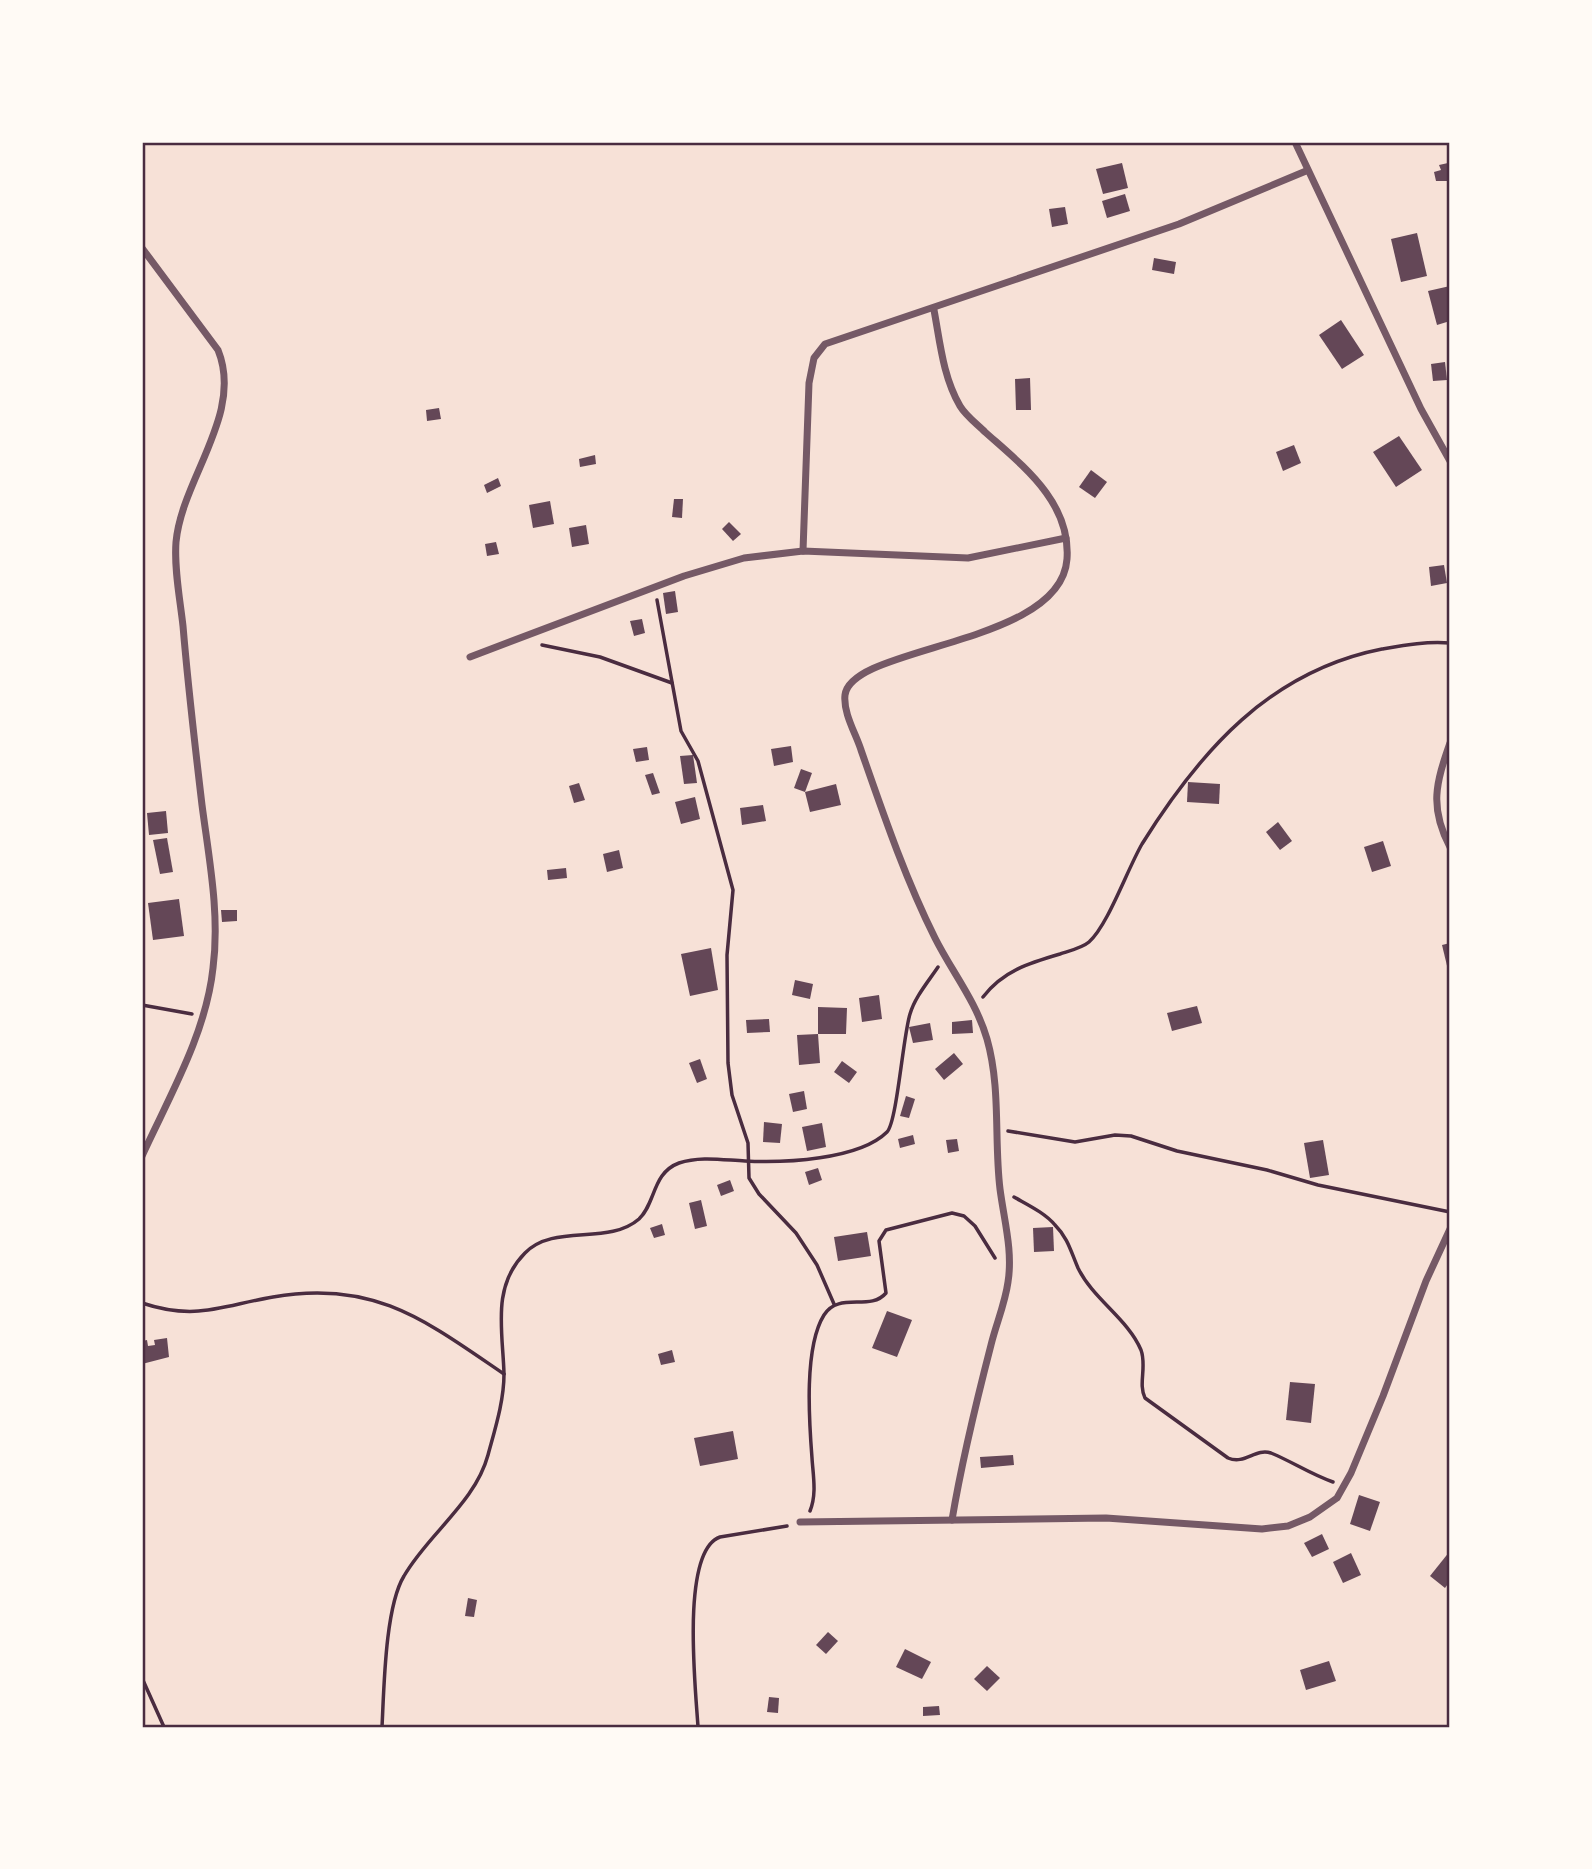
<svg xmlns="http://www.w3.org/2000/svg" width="1592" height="1869" viewBox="0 0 1592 1869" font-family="Commissioner,sans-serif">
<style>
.building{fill:#644757}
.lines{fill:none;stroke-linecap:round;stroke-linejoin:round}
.path{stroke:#4a2c40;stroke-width:3.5}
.minor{stroke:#755966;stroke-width:7}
.neatline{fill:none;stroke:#4a2c40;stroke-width:2.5}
</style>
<rect width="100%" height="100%" fill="#f7e1d7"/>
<g class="building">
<polygon points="1450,157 1450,181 1436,181 1434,172 1441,170 1439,165 1448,163 1447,158"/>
<polygon points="1122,163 1128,188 1103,194 1096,169"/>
<polygon points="1125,194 1130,211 1107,218 1102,201"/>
<polygon points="1065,207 1068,224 1052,227 1049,209"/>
<polygon points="1417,233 1427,276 1401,282 1391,239"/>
<polygon points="1154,258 1176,262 1174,274 1152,270"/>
<polygon points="1450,286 1450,321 1437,325 1428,291"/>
<polygon points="1341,320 1364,355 1342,369 1319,335"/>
<polygon points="1445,362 1447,380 1433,381 1431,364"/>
<polygon points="1030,378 1031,410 1016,410 1015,379"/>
<polygon points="439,408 441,419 427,421 426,410"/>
<polygon points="1399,436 1422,470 1396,487 1373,452"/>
<polygon points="1294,445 1301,463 1283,471 1276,452"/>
<polygon points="595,455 596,464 580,467 579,459"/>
<polygon points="1091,470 1107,482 1095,498 1079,487"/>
<polygon points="498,478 501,486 487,493 484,485"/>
<polygon points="674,499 683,499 682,518 672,517"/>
<polygon points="550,501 554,524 533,528 529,505"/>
<polygon points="729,522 741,534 733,541 722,529"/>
<polygon points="586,525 589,544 572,547 569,528"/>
<polygon points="496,542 499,554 487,556 485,544"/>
<polygon points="1444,565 1447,583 1431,586 1429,567"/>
<polygon points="675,591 678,612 666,614 663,593"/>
<polygon points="642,619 645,633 634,636 630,621"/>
<polygon points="791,746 793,762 774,766 771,749"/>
<polygon points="647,747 649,760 636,762 633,749"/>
<polygon points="693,755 697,783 684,784 680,756"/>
<polygon points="801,769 812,773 805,792 794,788"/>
<polygon points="653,773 660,793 652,795 645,775"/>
<polygon points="1188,782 1220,784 1219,804 1187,802"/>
<polygon points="579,783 585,800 574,803 569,786"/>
<polygon points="836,784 841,805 810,812 805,792"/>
<polygon points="695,797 700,819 681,824 675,802"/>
<polygon points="763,805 766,821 742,825 740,808"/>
<polygon points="166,811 168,833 149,835 147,813"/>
<polygon points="1278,822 1292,841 1280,850 1266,832"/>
<polygon points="167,838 173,872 160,874 153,840"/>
<polygon points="1383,841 1391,866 1372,872 1364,847"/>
<polygon points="619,850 623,868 607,872 603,854"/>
<polygon points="566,868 567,878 548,880 547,870"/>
<polygon points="179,899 184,936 153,940 148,903"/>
<polygon points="221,910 237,910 237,921 222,922"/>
<polygon points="1450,943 1450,974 1449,974 1442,945"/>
<polygon points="711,948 718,990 690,996 681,954"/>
<polygon points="795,980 813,984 810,999 792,995"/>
<polygon points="879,995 882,1019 862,1022 859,998"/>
<polygon points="1197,1006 1202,1023 1172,1031 1167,1013"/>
<polygon points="818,1007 847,1008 846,1034 818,1034 820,1063 799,1065 797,1035 818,1034"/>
<polygon points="769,1019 770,1032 747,1033 746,1020"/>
<polygon points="972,1020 973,1033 952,1034 952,1022"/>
<polygon points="930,1023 933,1040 913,1043 909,1027"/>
<polygon points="954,1053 963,1064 944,1080 935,1069"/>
<polygon points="700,1059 707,1079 697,1083 689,1063"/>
<polygon points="842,1061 857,1072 849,1083 834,1072"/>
<polygon points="804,1091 807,1109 793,1112 789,1094"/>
<polygon points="906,1096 915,1099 909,1118 900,1116"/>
<polygon points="764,1122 782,1124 780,1143 763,1142"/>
<polygon points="822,1123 826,1147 807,1151 802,1127"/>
<polygon points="913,1135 915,1144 900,1148 898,1139"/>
<polygon points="957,1139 959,1151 948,1153 946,1140"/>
<polygon points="1323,1140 1329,1175 1310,1178 1304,1143"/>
<polygon points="818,1168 822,1180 809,1185 805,1172"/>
<polygon points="730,1180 734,1191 721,1196 717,1185"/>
<polygon points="701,1200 707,1226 695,1229 689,1203"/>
<polygon points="662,1224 665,1235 654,1238 650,1228"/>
<polygon points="1053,1227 1054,1251 1034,1252 1033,1228"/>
<polygon points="867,1232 871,1256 838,1261 834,1237"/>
<polygon points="887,1311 912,1320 897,1357 872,1348"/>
<polygon points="167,1338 169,1357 142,1364 142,1341 147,1340 148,1346 155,1345 154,1340"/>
<polygon points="672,1350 675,1362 661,1365 658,1354"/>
<polygon points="1290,1382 1315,1384 1311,1423 1286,1420"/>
<polygon points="733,1431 738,1459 700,1466 694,1438"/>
<polygon points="1013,1455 1014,1465 981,1468 980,1457"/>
<polygon points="1359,1495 1380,1502 1370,1531 1350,1524"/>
<polygon points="1322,1534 1329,1549 1312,1557 1304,1543"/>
<polygon points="1450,1551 1450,1581 1445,1588 1430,1576"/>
<polygon points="1351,1553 1361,1575 1343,1583 1333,1562"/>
<polygon points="468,1598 477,1600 474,1617 465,1616"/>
<polygon points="828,1632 838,1641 826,1654 816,1645"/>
<polygon points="905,1649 931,1662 922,1679 896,1667"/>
<polygon points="1329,1661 1336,1681 1306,1690 1300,1670"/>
<polygon points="987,1666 1000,1678 987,1691 974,1679"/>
<polygon points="769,1697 779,1698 778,1713 767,1712"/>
<polygon points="939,1706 940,1715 923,1716 923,1707"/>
</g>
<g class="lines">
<g class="path">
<polyline points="657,600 681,731 698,761 733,890 727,955 728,1063 732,1095 748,1143 749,1178 759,1194 796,1233 817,1265 834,1304"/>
<polyline points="542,645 600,657 672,683"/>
<path d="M 983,997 C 1003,971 1029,963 1060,954 C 1069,951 1082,948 1089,942 C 1108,925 1127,870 1142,844 C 1200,751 1270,671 1382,649 C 1405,645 1427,641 1450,643"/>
<polyline points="142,1005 192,1014"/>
<polyline points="1008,1131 1075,1142 1115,1135 1131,1136 1177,1151 1267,1170 1318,1185 1450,1212"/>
<path d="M 1014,1197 C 1028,1205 1045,1213 1055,1225 C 1068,1238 1071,1252 1078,1268 C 1093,1299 1128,1319 1141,1350 C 1147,1366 1138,1384 1145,1398 L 1228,1458 C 1245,1465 1255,1448 1271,1453 C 1291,1461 1310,1474 1333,1482"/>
<path d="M 142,1303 C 196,1321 221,1306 273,1297 C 374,1279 426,1321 504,1374"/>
<path d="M 810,1511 C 817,1494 813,1475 812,1458 C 809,1420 804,1347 824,1315 C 839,1291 870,1312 886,1293 L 879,1241 L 886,1230 L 952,1213 L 964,1216 L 975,1226 L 995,1258"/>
<polyline points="142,1678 164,1727"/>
<path d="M 382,1727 C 384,1689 385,1607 404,1576 C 428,1534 475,1503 488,1455 C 495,1429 504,1401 504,1374 C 503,1332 491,1287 525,1253 C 554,1223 608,1246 639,1219 C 656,1203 652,1173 679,1163 C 700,1156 723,1160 745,1161 C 783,1163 859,1160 887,1132 C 897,1122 903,1036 910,1014 C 915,997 928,982 938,967"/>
<path d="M 698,1727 C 696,1692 680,1551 720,1537 L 787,1526"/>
</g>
<g class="minor">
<polyline points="1295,142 1421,409 1450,461"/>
<path d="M 142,248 L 218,350 C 244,414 182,478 176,542 C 174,569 180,599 183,626 C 188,686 195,746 202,805 C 209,859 220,914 213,968 C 206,1034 169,1097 142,1156"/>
<path d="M 934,310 C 940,342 943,377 960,406 C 966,416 977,424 985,432 C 1023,466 1071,502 1067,559 C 1061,646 851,645 845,695 C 843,713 856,734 861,750 C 883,813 905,878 935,938 C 952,972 976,1001 987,1039 C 1001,1088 994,1140 1000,1189 C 1004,1220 1013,1251 1008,1282 C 1005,1304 996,1324 991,1345 C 976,1403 962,1460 952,1520"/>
<polyline points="803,551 809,383 814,358 825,344 1179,224 1306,171"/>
<polyline points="470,657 684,576 744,558 803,551 968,558 1066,538"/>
<path d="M 1450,743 C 1436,783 1429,807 1450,847"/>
<polyline points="800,1522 1106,1518 1262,1529 1288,1526 1310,1517 1337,1498 1351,1473 1383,1396 1426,1281 1450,1229"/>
</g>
</g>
<rect width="1592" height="1869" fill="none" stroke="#fffaf5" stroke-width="287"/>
<rect x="144" y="144" width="1304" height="1582" class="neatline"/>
</svg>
